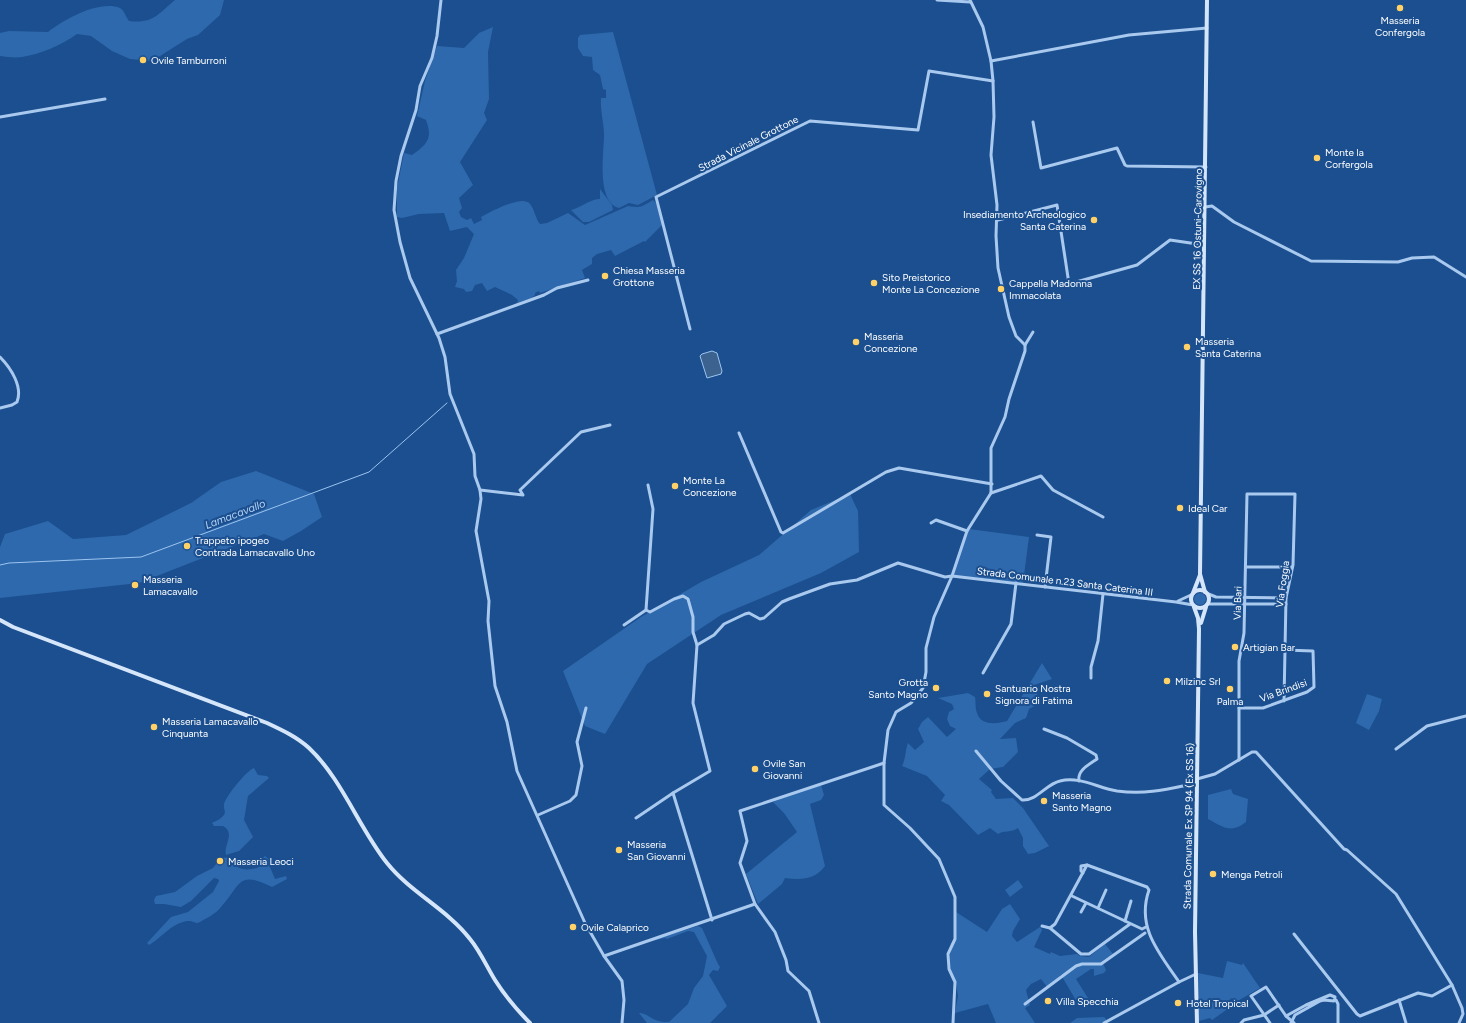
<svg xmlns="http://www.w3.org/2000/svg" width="1466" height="1023" viewBox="0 0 1466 1023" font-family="Figtree,sans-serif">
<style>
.green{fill:#2e69ad}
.water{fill:#3c6290;stroke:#9cc4f0}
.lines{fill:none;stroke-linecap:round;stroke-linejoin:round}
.stream{stroke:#9cc4f0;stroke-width:1}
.street{stroke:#a9c9ee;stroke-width:3}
.secondary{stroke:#d6e6fa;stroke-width:4}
.poi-dot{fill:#ffd166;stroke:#1b4f8f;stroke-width:1.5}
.labels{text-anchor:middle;stroke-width:4;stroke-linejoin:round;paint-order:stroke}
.poi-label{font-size:10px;fill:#fff;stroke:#1b4f8f;text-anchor:start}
.street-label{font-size:10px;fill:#fff;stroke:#1b4f8f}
.water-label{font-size:11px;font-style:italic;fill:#b5d3f5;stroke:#1b4f8f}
</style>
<rect width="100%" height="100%" fill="#1b4f8f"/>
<g class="green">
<path d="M 175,0 L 224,0 L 220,15 L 198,35 L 187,39 L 152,61 L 130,59 L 112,51 L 91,36 L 77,34 C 62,45 41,54 22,57 C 15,58 7,57 0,56 L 0,33 L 9,31 L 48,32 C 65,19 99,0 120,8 C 124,10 126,17 129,21 C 153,24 158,14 175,0 Z"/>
<path d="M 493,27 L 488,52 L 489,99 L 484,113 L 487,120 L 460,162 L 473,185 L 459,198 L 462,208 L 459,212 L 461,217 L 467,220 L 471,218 L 474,224 L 482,220 L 481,217 C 490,212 523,194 530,204 C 535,210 535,218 540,224 L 547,223 L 568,213 L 585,225 L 628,206 C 642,208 641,207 653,200 L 656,203 L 662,225 L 645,242 L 644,241 L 615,256 L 611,250 L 597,254 L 592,258 L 592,264 L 582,270 L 585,278 L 540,293 L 539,291 L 535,293 L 535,295 L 531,298 L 517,303 L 518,300 L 512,295 L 495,287 L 487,291 L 482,283 L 475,285 L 472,291 L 466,292 L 464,289 L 455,287 L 457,281 L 456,270 L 464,258 L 474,234 L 467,227 L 450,231 L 444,213 L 419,214 L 402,218 L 397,217 L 397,188 L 404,153 L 412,155 C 427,144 433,139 426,120 L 417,116 L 425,81 L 437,46 L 464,48 L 479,33 Z"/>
<path d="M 613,32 L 657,195 L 638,205 L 629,203 L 619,208 C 596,202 604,152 604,135 C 604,123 600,110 601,98 L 606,98 L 606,90 L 603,89 L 600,75 L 593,70 L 592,57 L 583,56 L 578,48 L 578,38 L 580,35 Z"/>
<path d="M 600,189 L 612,205 L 613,210 L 589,222 L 583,222 L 571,210 C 580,208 592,198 600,199 Z"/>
<polygon points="256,471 314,494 322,517 301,531 283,541 264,534 139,583 0,598 0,547 5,534 48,521 73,539 126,535 191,503 221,482"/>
<polygon points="850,494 858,511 859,552 821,573 721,615 647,664 605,734 585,726 563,671 641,617 701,582 759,555 811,510"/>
<polygon points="969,529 1029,537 1023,583 952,576"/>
<circle cx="1200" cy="599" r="6"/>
<path d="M 1042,663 L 1052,679 L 1034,685 L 1040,703 L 1029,709 L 1026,718 L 1015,723 L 1000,739 L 1016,738 L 1018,752 L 1003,767 L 990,769 L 979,779 L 992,790 L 991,792 L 996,799 L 1013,798 L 1023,808 L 1049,846 L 1035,853 L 1028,854 L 1023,846 L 1023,838 L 1018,828 C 1011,833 1004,830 998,834 L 990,828 L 978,835 L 949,805 L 941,801 L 945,795 L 927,776 L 902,766 C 906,758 905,751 908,743 L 915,750 L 924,742 L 918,729 L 922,722 L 928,717 L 947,737 L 956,729 L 950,726 L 947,719 L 949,712 L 954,709 L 952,704 L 938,698 L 968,693 L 975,697 C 976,703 975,708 977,713 C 981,726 997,724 1007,721 Z"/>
<polygon points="1367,694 1382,699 1379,711 1369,730 1356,723"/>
<path d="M 254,768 L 258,775 L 267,776 L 269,778 L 248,796 L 244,820 L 253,837 L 239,851 L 226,855 C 223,846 236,833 223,826 L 214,826 L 212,823 C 215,821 220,820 223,816 C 227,812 223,809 224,804 C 226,796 247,770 254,768 Z"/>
<path d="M 821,785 L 824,795 L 821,800 L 810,804 L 825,866 C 815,880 801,880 785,878 L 782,884 L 758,904 L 746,874 L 797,832 L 784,813 L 773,802 L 795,792 Z"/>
<path d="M 1231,789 L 1233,794 L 1248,799 L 1246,822 C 1231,834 1223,827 1208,819 L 1208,795 Z"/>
<path d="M 265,856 L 270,860 L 270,867 L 275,879 L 286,876 L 287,879 L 272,887 C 237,870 242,884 221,907 C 216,914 205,919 198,923 C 195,923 192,921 189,921 C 172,922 163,937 149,945 L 147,943 L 171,917 L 188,912 L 213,892 L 219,881 L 218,879 L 214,878 L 191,901 L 181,907 L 164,904 L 155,904 L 154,900 L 156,896 L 175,892 L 197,876 L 213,868 L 217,863 L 223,863 L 223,858 L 229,857 C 235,870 245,871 257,868 L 260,866 L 260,860 Z"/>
<polygon points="1018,880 1023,887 1010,897 1005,890"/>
<polygon points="1010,904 1020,919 1013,931 1012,936 1017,942 1040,927 1042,930 1034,947 1050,954 1051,952 1060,956 1077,954 1080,956 1089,957 1105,944 1113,954 1102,961 1106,970 1104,973 1094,976 1094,969 1091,969 1076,979 1088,998 1077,1002 1061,975 1048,988 1041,979 1031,984 1026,990 1030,1005 1025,1008 1035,1023 996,1023 988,1004 955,1013 958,996 956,983 949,965 950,954 956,937 956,912 987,932 1002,909"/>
<path d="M 698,926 L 702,928 L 718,964 L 720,967 L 718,971 L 713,970 L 709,975 L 727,1006 L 710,1023 L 647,1023 L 639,1013 C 649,1013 652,1023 669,1022 L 688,1004 L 694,988 L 703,976 L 707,956 L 694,932 L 688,931 L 667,939 L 665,938 L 639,944 Z"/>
<polygon points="1227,961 1242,965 1243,963 1260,988 1236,1002 1232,998 1225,1003 1229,1008 1212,1020 1210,1018 1199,1021 1198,973 1223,978"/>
<polygon points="1104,1017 1106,1019 1106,1023 1070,1023 1077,1018"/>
</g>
<polygon class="water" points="712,351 717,353 722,371 721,374 707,378 700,356 702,354"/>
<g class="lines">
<polyline class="stream" points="0,565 9,563 141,557 369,472 447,403"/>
<g class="street">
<polyline points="441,0 437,36 432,58 420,86 416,110 401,156 396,181 394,210 400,242 410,278 439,338 445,357 450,394 474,454 475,476 480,490 481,499 476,531 489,601 488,621 495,686 507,722 517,771 585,923 604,956 622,981 624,1000 622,1023"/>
<polyline points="937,0 970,2"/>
<polyline points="991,61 1129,35 1207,28"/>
<polyline points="0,117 105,99"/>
<polyline points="1033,122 1041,168 1117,148 1125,165 1127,166 1206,167"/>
<polyline points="1205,207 1212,206 1234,222 1311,261 1398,262 1412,258 1434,257 1466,277"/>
<polyline points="998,220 1057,205 1069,284 1137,265 1170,240 1204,245"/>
<polyline points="690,329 656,197 810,121 918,130 929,71 993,81"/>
<polyline points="437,334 544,295 557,288 588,280"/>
<polyline points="1025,345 1033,332"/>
<path d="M 0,357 C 11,368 23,387 17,402 L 12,405 L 0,408"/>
<polyline points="739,433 781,532 783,533 886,472 899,468 992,484"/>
<polyline points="480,490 523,495 520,490 581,432 610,425"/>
<polyline points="991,493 1041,476 1053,490 1103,517"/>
<polyline points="931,523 936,520 967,531"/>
<polyline points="1037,535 1051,537 1045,587"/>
<polyline points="1246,567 1292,567"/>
<polyline points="1206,593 1216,597 1286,598"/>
<polyline points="1178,601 1193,594"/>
<polyline points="1207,604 1286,604"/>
<polyline points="624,625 646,610"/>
<polyline points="697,645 714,635 724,624 745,614 749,613 760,619 764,618 782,602 789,599 830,584 857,580 898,563 945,577 952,576 1176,602 1193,605"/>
<polyline points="983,673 1011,624 1016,583"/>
<polyline points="1091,678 1091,667 1098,641 1103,594"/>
<polyline points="1239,708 1263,708 1307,692 1314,687 1313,651 1285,650"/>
<path d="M 1044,729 L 1067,738 L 1096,755 L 1097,759 C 1090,764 1077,770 1079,781"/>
<polyline points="1396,749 1427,726 1466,716"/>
<path d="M 976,751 L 1001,781 L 1022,800 C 1037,801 1046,784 1060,781 C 1080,776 1098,788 1117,791 C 1147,795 1168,789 1197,783"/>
<polyline points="1239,760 1239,661 1244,633 1247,494 1295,494 1293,565 1286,598 1284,701"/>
<polyline points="1197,779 1215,774 1252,752 1256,752 1344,849 1347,850 1396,894 1452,985 1462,1008 1463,1014 1459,1023"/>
<polyline points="673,793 712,920"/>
<polyline points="538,815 570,801 576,795 582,766 577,742 586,708"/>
<polyline points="636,818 673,793 710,771 693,703 697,645 693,632 693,617 688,599 683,596 674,599 650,612 646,610 653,509 648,485"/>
<path d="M 1083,873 L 1081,871 L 1081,866 L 1087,865 L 1147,887 L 1149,890 C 1136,927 1159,953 1179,982 L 1196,974"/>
<polyline points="1072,896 1142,929 1146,927"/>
<polyline points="1098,908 1106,890"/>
<polyline points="1081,912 1086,903"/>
<polyline points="1125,921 1131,901"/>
<polyline points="1042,926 1050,928 1081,954 1089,954 1130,924"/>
<polyline points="1050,928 1055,924 1087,865"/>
<polyline points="1294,934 1357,1014 1360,1016 1418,993 1432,996 1452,985"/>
<polyline points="604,956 755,904"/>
<polyline points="1336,1000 1338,1004 1338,1023"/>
<polyline points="1399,1000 1406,1023"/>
<polyline points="1025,1004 1076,966 1082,964 1101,964 1145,933"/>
<polyline points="1286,1016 1306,1005 1330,995 1335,997 1334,1001 1324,1000 1320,1001 1295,1015 1291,1023"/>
<polyline points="819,1023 809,991 788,971 786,960 775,932 755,904 740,863 747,841 740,811 884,763"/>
<polyline points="953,1023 955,982 949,969 948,954 955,939 955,897 939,859 910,828 884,805 884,763 888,730 896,712 911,703 923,688 926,672 926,648 934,617 952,576 967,531 991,493 991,448 1005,417 1009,399 1025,351 1025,345 1016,336 1009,317 998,268 996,236 997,205 991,155 994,117 993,81 991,61 983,27 970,0"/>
<polyline points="1104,1023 1179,982"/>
<polyline points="1241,1023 1244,1020 1264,1015 1279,1005"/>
<polyline points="1270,1023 1251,996 1266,987 1286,1016 1294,1023"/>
</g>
<g class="secondary">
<circle cx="1200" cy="599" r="9"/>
<polyline points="1205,592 1200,574 1207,0"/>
<polyline points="1193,593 1200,575"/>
<polyline points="1194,607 1198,618 1199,629 1195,932 1197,1023"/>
<path d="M 0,620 L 13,627 L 267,723 C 282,730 297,737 309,748 C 342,779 359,828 387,863 C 411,893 447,909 470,939 C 480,951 487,967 495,980 C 505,996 517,1010 530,1023"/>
<polyline points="1201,623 1206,607"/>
</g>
</g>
<g class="poi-dot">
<circle cx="1400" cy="8" r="4"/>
<circle cx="143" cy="60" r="4"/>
<circle cx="1317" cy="158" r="4"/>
<circle cx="1094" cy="220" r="4"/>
<circle cx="605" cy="276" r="4"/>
<circle cx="874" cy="283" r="4"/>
<circle cx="1001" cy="289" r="4"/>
<circle cx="856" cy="342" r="4"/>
<circle cx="1187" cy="347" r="4"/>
<circle cx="675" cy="486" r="4"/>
<circle cx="1180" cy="508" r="4"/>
<circle cx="187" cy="546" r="4"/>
<circle cx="135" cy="585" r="4"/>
<circle cx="1235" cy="647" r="4"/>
<circle cx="1167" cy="681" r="4"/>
<circle cx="936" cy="688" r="4"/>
<circle cx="1230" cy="689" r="4"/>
<circle cx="987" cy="694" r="4"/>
<circle cx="154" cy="727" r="4"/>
<circle cx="755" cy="769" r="4"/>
<circle cx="1044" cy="801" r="4"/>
<circle cx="619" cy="850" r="4"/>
<circle cx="220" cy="861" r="4"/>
<circle cx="1213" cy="874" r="4"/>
<circle cx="573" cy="927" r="4"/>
<circle cx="1048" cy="1001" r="4"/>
<circle cx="1178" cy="1003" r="4"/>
</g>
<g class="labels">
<g class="poi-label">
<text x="1400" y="24" text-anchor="middle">Masseria<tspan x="1400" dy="12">Confergola</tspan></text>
<text x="151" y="64">Ovile Tamburroni</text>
<text x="1325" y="156">Monte la<tspan x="1325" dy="12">Corfergola</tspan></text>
<text x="1086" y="218" text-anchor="end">Insediamento Archeologico<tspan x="1086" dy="12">Santa Caterina</tspan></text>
<text x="613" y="274">Chiesa Masseria<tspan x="613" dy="12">Grottone</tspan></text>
<text x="882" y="281">Sito Preistorico<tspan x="882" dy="12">Monte La Concezione</tspan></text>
<text x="1009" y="287">Cappella Madonna<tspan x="1009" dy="12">Immacolata</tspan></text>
<text x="864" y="340">Masseria<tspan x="864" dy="12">Concezione</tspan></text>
<text x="1195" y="345">Masseria<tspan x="1195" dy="12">Santa Caterina</tspan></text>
<text x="683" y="484">Monte La<tspan x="683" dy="12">Concezione</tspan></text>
<text x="1188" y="512">Ideal Car</text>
<text x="195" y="544">Trappeto ipogeo<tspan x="195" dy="12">Contrada Lamacavallo Uno</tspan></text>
<text x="143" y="583">Masseria<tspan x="143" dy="12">Lamacavallo</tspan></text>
<text x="1243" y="651">Artigian Bar</text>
<text x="1175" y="685">Milzinc Srl</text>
<text x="928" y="686" text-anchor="end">Grotta<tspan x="928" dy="12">Santo Magno</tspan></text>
<text x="995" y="692">Santuario Nostra<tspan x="995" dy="12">Signora di Fatima</tspan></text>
<text x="1230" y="705" text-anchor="middle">Palma</text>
<text x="162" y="725">Masseria Lamacavallo<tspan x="162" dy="12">Cinquanta</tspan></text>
<text x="763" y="767">Ovile San<tspan x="763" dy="12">Giovanni</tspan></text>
<text x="1052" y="799">Masseria<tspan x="1052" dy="12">Santo Magno</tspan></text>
<text x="627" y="848">Masseria<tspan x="627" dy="12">San Giovanni</tspan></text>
<text x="228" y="865">Masseria Leoci</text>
<text x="1221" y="878">Menga Petroli</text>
<text x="581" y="931">Ovile Calaprico</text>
<text x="1056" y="1005">Villa Specchia</text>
<text x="1186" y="1007">Hotel Tropical</text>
</g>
<g class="street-label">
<text transform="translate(748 143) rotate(-27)" y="4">Strada Vicinale Grottone</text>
<text transform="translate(1197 229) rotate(-89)" y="4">EX SS 16 Ostuni-Carovigno</text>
<text transform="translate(1065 581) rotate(7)" y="4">Strada Comunale n.23 Santa Caterina III</text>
<text transform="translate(1282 584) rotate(-82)" y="4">Via Foggia</text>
<text transform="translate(1237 603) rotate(-88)" y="4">Via Bari</text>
<text transform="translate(1283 690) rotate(-20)" y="4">Via Brindisi</text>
<text transform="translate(1188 826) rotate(-89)" y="4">Strada Comunale Ex SP 94 (Ex SS 16)</text>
</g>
<g class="water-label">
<text transform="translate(235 514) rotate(-21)" y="4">Lamacavallo</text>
</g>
</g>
</svg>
